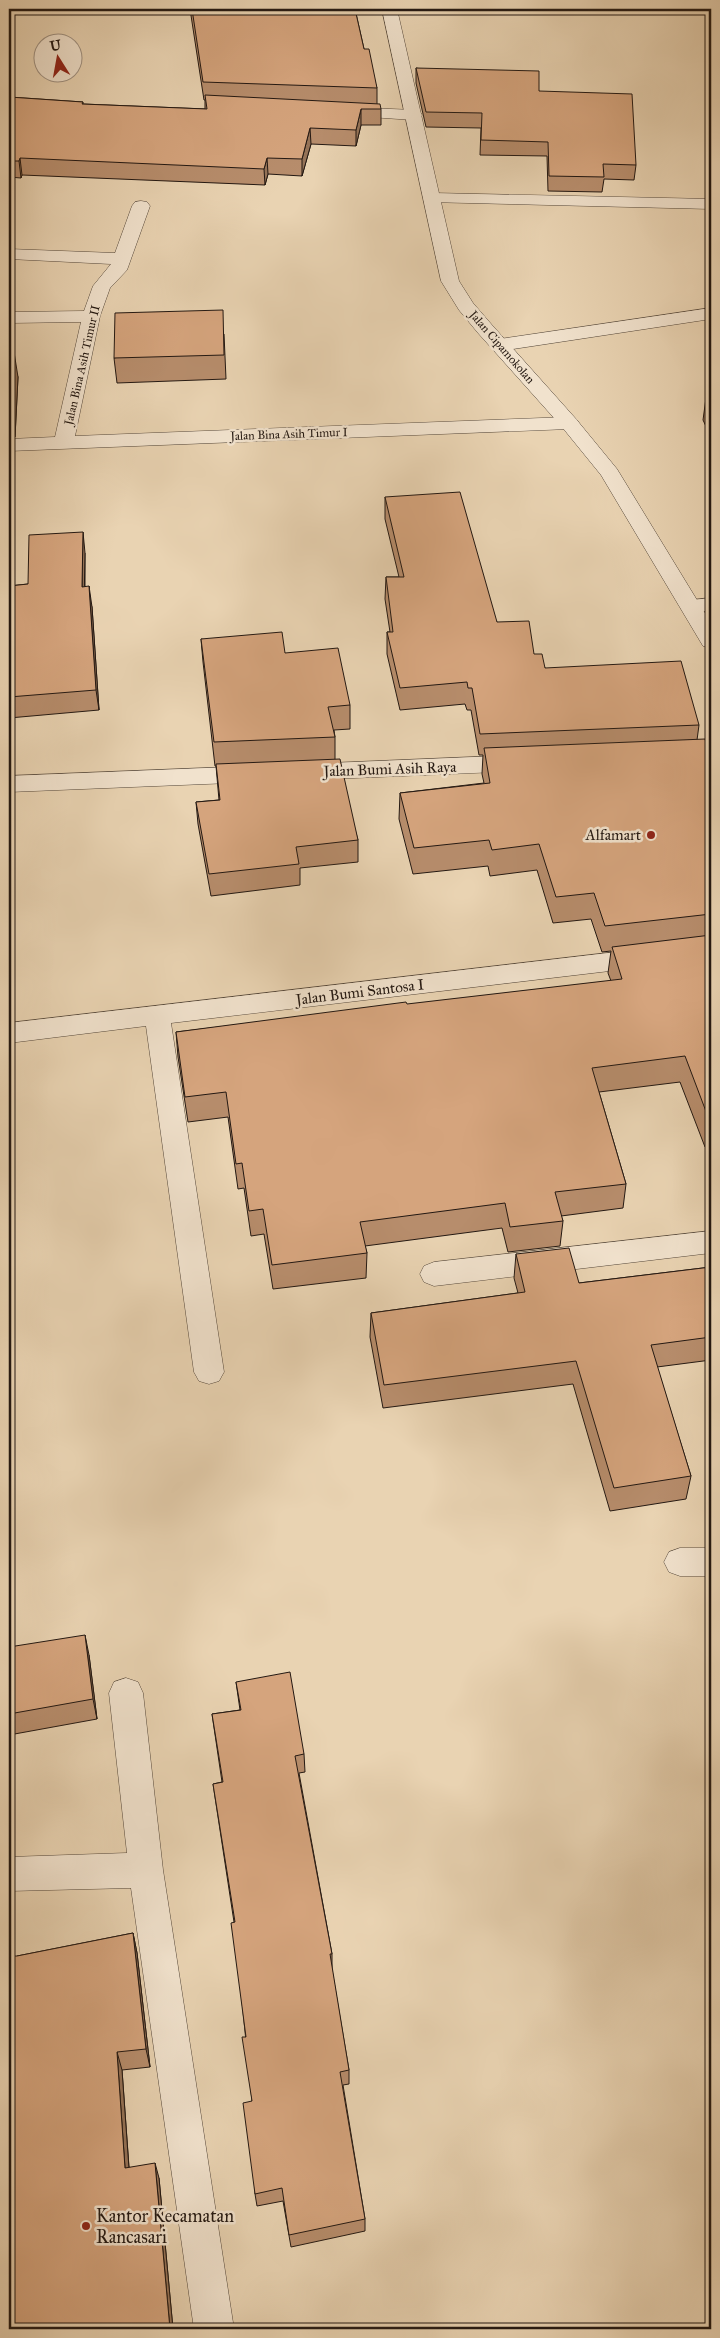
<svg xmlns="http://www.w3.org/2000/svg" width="720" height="2338" viewBox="0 0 720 2338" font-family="'IM FELL Great Primer',serif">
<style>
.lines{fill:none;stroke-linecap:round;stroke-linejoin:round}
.minor-casing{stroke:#54473a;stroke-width:1}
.tertiary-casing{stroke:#54473a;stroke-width:1}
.minor{fill:#f1e2cd;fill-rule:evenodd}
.tertiary{fill:#f1e2cd;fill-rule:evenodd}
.wall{fill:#b78d6c;stroke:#231812}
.shaded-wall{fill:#957358;stroke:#231812}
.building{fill:#d5a47d;stroke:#231812}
.poi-dot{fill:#8f2418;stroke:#f1e2cd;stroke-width:2}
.labels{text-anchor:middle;stroke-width:5;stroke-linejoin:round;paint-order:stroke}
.far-street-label{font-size:12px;fill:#231812;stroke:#f1e2cd}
.street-label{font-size:15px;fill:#231812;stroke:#f1e2cd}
.poi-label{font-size:15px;fill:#231812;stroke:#f1e2cd;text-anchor:end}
.near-poi-label{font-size:18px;fill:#231812;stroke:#f1e2cd;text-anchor:start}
</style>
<rect width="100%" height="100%" fill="#e9d3b2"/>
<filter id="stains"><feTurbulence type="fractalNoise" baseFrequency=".004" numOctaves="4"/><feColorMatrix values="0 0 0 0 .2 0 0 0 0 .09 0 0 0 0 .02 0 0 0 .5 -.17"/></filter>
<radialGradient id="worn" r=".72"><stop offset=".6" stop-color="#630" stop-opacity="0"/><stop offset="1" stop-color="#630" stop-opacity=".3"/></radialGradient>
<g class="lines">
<g class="minor-casing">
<g id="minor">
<polygon points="345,107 414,110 420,112 422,115 420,118 414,120 339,115 337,112 339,109"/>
<polygon points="433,193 711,199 711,209 427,202 424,198 427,194"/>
<polygon points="141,201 147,202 150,206 127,270 110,288 100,316 75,436 569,417 576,419 579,423 576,427 569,429 9,451 9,439 55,437 81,322 9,323 9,312 84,311 93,286 111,264 9,259 9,249 115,253 132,206 135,202"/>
<polygon points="711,308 711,319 500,351 493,349 491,345 493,341 500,339"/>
<polygon points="711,598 711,610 691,613 683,611 680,606 683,601"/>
<polygon points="520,755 528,758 532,763 528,768 520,771 306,780 298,777 294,772 298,767 306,764"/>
<polygon points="255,766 263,769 267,774 263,779 255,782 9,792 9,776"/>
<polygon points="711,941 711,959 171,1023 224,1372 219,1381 209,1384 199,1381 194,1372 146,1026 9,1043 9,1023"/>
<polygon points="711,1231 711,1253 434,1286 424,1282 420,1274 424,1266 434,1262"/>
<polygon points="680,1548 711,1548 711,1576 680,1576 669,1572 664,1562 669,1552"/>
<polygon points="126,1678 138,1682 143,1693 163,1870 234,2329 194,2329 131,1888 9,1891 9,1857 127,1853 109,1693 114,1682"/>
</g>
</g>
<g class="tertiary-casing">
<polygon id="tertiary" points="382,9 397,9 459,281 473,303 492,325 576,419 617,469 711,623 711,648 703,646 700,641 601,475 562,427 478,333 459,310 441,281"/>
</g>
<use href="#minor" class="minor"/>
<use href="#tertiary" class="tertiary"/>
</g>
<g class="wall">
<polygon points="190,9 355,9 364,49 377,88 377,104 381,109 381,125 361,125 356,146 311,144 302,176 268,174 265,185 22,175 21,178 9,177 9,97 83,102 83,104 205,109 205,100 204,100"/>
<polygon points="416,68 539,91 636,165 634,180 604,179 602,192 548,191 547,156 480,155 481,128 426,127 416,83"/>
<polygon points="224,334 226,379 117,383 114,358"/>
<polygon points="9,353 18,377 15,437 12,438 14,453 11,537 9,537"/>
<polygon points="711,397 711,437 703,420 706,398"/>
<polygon points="385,497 497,622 534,654 545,668 699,725 697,740 711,761 711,1146 705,1147 680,1082 599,1092 626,1184 623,1208 561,1216 563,1221 560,1246 508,1252 502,1228 365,1246 367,1253 366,1278 273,1289 264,1234 251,1236 244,1188 238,1189 228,1117 188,1122 178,1057 176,1032 611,981 608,973 611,951 602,952 591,919 553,923 537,870 490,876 488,866 413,874 399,819 400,793 484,783 482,774 483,755 479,755 471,710 467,710 465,704 400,710 387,654 387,632 390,632 385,599 386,577 399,577 385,519"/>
<polygon points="85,553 85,587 92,607 99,710 9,718 9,586 28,584"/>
<polygon points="201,639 285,653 350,705 350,729 334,730 335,737 335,759 358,840 358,862 300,868 300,885 211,896 198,824 196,802 219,800 216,766 215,766 203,662"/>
<polygon points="516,1254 579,1283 711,1267 711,1360 657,1367 691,1476 686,1499 610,1511 573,1384 383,1408 370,1337 371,1313 518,1293 514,1278"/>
<polygon points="9,1647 89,1655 97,1719 9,1735"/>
<polygon points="236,1682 304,1754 305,1772 299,1773 332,1954 332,1970 349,2070 349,2084 343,2085 365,2219 365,2231 291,2247 283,2201 257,2206 255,2194 252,2101 234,1922 213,1784 222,1782 212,1714 240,1710"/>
<polygon points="133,1933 137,1953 150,2067 122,2070 129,2167 159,2178 173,2329 17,1956"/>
</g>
<g class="shaded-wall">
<polygon points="361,109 361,125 356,146 356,130"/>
<polygon points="310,128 311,144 302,176 302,159"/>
<polygon points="20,158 22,175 21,178 19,161"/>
<polygon points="267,158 268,174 265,185 264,169"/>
<polygon points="14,352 18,377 15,437 12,438 14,453 11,537 9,524 9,413"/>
<polygon points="83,532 85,553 84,607 82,587"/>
<polygon points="89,586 92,607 99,710 96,690"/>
<polygon points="85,1635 89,1655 97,1719 93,1699"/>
<polygon points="133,1933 137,1953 150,2067 146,2049"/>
<polygon points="117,2052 122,2070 130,2183 125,2168"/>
<polygon points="155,2163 159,2178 173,2329 170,2329"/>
</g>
<g class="building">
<polygon points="192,9 355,9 364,49 369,49 377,88 203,82"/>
<polygon points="416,68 539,71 539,91 632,94 636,165 603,164 604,177 549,176 548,142 481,140 482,113 426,112"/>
<polygon points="205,95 380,104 381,109 361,109 356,130 310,128 302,159 267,158 264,169 20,158 19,161 9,161 9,97 83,102 82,104 207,109"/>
<polygon points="223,310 224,355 114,358 115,313"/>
<polygon points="14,352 12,412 9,413 9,353"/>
<polygon points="711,397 711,408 706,398"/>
<polygon points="9,428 11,428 9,475"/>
<polygon points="460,492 497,622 529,621 534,654 542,654 545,668 681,661 699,725 480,734 472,688 468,688 467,682 400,688 387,632 393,632 386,577 404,577 385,497"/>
<polygon points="83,532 82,587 89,586 96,690 9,697 9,586 28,584 29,535"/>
<polygon points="282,632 285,653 338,648 350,705 328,707 335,737 214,742 201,639"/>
<polygon points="705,739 711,761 711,914 605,926 594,893 556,897 539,844 492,850 489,840 414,848 400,793 490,783 484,748"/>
<polygon points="340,759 358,840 296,847 299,864 209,874 196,802 220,800 216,764"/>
<polygon points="711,935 711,1122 710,1122 685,1056 592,1068 626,1184 555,1192 563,1221 510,1227 505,1203 360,1222 367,1253 272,1265 263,1209 249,1211 242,1163 236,1164 226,1092 185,1097 176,1032 406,1002 407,1004 622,979 612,947"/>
<polygon points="569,1248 579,1283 711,1267 711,1337 651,1345 691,1476 614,1488 576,1361 384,1385 371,1313 525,1292 516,1254"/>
<polygon points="85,1635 93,1699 9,1714 9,1647"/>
<polygon points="290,1672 304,1754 295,1756 332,1954 330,1954 349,2070 340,2072 365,2219 289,2235 282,2188 255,2194 243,2103 252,2101 242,2037 246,2037 231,1923 235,1922 213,1784 223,1782 212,1714 241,1710 236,1682"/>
<polygon points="133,1933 146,2049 117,2052 125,2168 155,2163 170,2329 9,2329 9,1956 17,1956"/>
</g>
<g class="poi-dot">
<circle cx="651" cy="835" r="5"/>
<circle cx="86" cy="2226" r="5"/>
</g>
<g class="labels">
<g class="far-street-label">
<text transform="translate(502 347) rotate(49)" y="4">Jalan Cipamokolan</text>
<text transform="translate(82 365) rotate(-77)" y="4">Jalan Bina Asih Timur II</text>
<text transform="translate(289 434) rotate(-2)" y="4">Jalan Bina Asih Timur I</text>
</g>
<g class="street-label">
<text transform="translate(390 769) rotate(-2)" y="5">Jalan Bumi Asih Raya</text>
<text transform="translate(360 992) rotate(-7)" y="5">Jalan Bumi Santosa I</text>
</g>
<g class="poi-label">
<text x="641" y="840">Alfamart</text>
</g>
<g class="near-poi-label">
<text x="96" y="2222">Kantor Kecamatan<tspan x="96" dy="21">Rancasari</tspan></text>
</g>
</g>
<rect width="720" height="2338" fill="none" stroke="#e9d3b2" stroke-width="30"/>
<rect x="10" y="10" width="700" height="2318" fill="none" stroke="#231812" stroke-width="2.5"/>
<rect x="15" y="15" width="690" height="2308" fill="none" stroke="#231812"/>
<g transform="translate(58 58) rotate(349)"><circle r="24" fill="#f1e2cd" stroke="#9f9182"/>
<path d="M0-4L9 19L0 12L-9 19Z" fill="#8f2418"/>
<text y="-8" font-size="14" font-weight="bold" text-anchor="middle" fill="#231812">U</text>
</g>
<rect width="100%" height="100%" filter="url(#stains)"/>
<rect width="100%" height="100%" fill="url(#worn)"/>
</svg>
